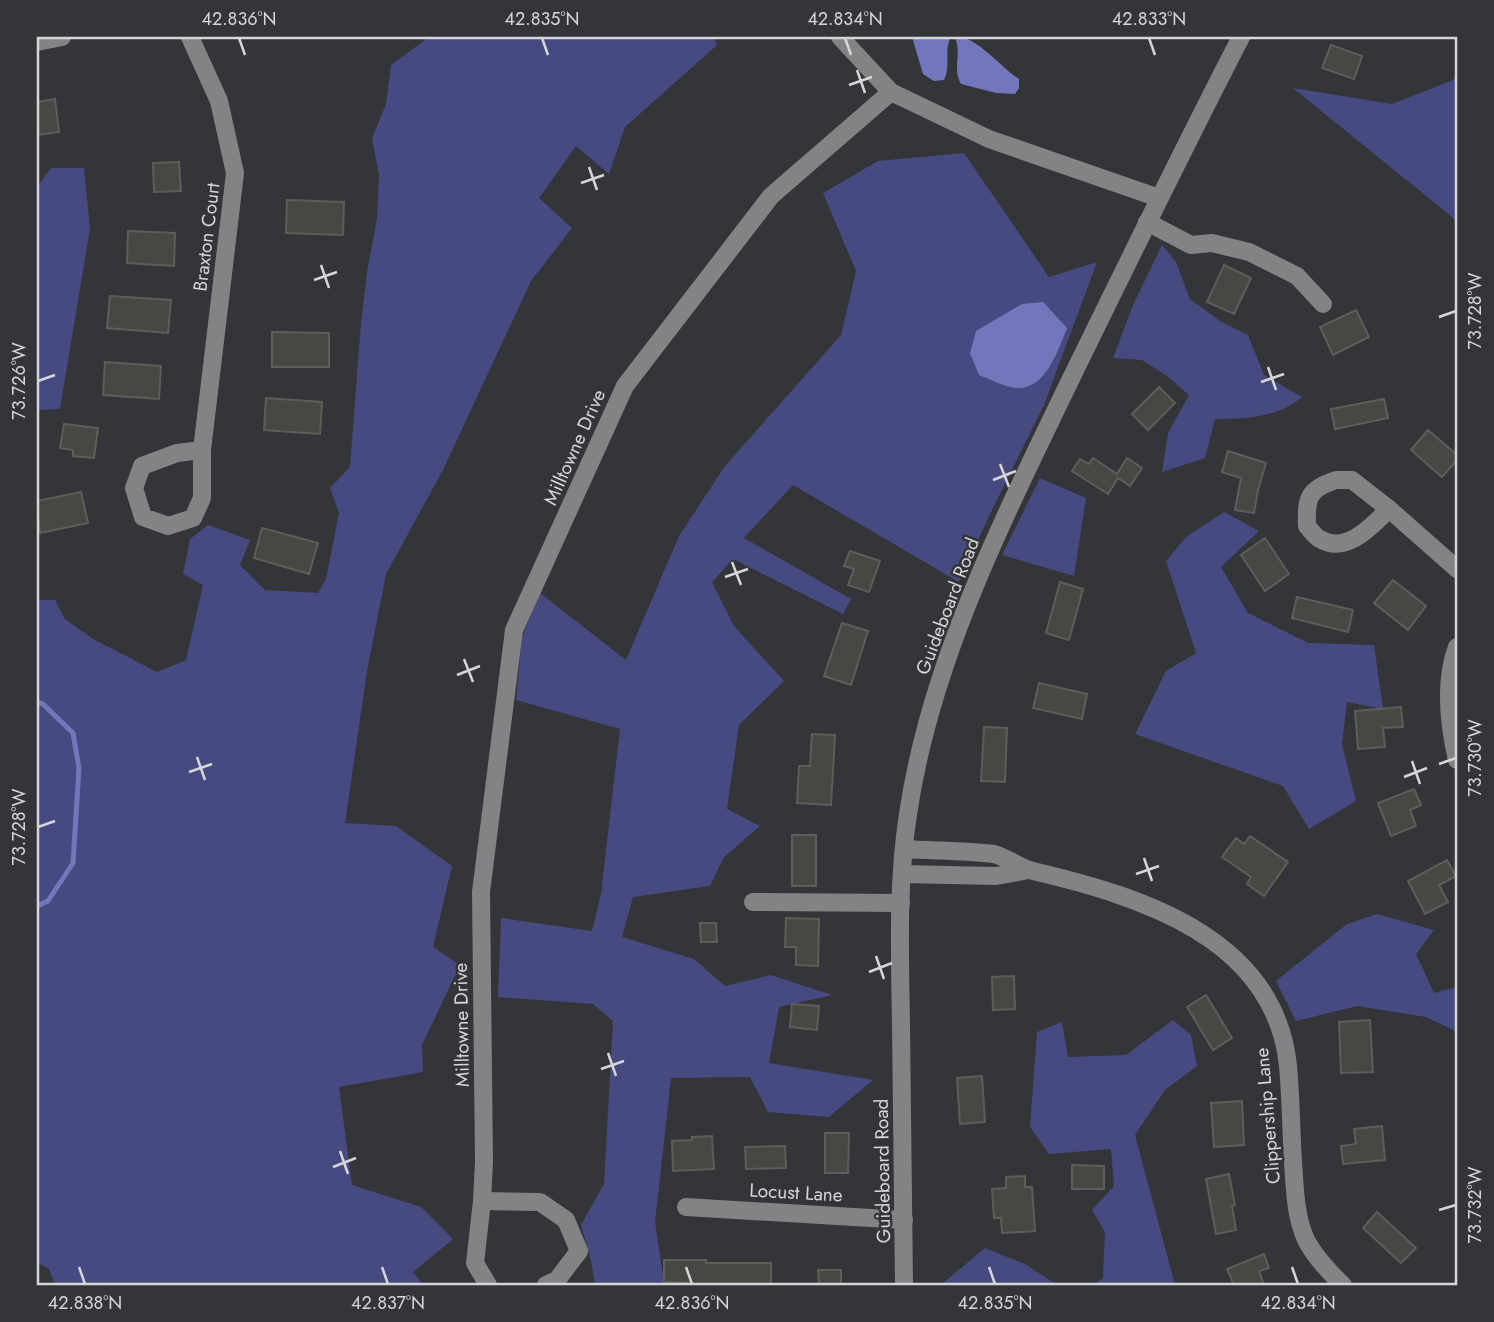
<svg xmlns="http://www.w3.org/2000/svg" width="1494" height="1322" viewBox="0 0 1494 1322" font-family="Jost,sans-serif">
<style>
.green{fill:#474a81}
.water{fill:#7277bc}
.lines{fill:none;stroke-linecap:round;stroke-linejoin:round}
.stream{stroke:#7277bc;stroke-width:5}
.building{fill:#474743;stroke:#5e5d59;stroke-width:2}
.minor{stroke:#838385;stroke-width:18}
.ticks{fill:none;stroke:#d6d6d8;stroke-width:2.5}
.labels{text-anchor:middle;stroke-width:5;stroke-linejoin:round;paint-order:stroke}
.street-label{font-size:19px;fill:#d6d6d8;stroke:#343538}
.neatline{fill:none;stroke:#d6d6d8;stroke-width:2.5}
.ticks-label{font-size:18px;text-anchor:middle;fill:#d6d6d8}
</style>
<rect width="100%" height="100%" fill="#343538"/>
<g class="green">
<polygon points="429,37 713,37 717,45 625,127 609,174 576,146 539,198 572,228 531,281 443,470 386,574 367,671 345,823 396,826 452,866 433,947 460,965 422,1045 423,1072 339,1087 352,1185 421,1207 453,1239 413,1272 423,1285 55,1285 49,1269 37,1262 37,600 55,600 65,619 93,639 157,672 186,660 203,585 183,574 190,539 208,525 250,540 240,565 265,590 318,593 326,579 339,513 330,488 350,467 361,323 367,272 377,218 379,175 372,138 386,104 391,65"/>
<polygon points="1457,75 1457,221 1293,88 1392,104 1453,80"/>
<polygon points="964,153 1049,277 1097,262 1044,405 989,516 959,582 793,485 744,538 851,599 843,614 733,559 712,582 734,626 784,681 739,725 727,809 760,826 724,857 710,886 633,897 622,937 694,959 725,986 771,975 832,995 779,1007 769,1063 873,1080 829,1117 768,1112 750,1077 671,1078 655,1222 664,1282 668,1285 595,1285 591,1260 581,1225 604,1184 613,1021 593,1004 498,997 501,918 592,931 601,894 620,729 516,700 522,637 540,593 626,660 679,536 725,466 841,335 856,271 823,193 878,161"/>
<polygon points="51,168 84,168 90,229 60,409 37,410 37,187"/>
<path d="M 1162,245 L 1176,262 L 1190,299 L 1220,321 L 1248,335 L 1264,375 L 1302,397 C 1277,418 1246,419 1215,419 L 1205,458 L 1162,472 L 1168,433 L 1189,395 L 1167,376 L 1142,360 L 1113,358 L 1133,305 Z"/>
<polygon points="1040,478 1086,498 1074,576 1002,555"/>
<polygon points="1224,512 1259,531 1221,567 1248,613 1308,643 1374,645 1383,709 1347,702 1342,744 1356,801 1309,829 1283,786 1135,734 1166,671 1196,653 1166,561 1186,537"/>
<polygon points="1377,914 1434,930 1416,954 1434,993 1457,987 1457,1032 1426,1017 1357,1006 1296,1021 1276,981 1347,924"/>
<polygon points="1173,1020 1191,1035 1197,1066 1165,1090 1135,1135 1175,1285 1093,1285 1103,1278 1105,1232 1092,1210 1114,1186 1111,1149 1049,1154 1030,1127 1037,1032 1062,1022 1068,1057 1126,1055"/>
<polygon points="985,1248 1025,1264 1057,1285 941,1285"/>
</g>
<g class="water">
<path d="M 912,37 C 927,37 947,33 961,37 C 980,41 1002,68 1019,79 L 1019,88 L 1015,94 L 996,93 L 961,84 C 952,69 962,53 955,38 L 950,39 C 944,52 951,67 944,80 L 934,81 L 923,74 Z"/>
<path d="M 1043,302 L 1067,328 C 1058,350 1046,390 1016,388 C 1004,387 990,379 979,375 L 970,353 L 976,331 L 1022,304 Z"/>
</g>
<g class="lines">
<polyline class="stream" points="37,702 43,704 73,733 79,768 73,863 48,901 37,906"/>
</g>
<g class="building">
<polygon points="1331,45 1362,56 1354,79 1322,68"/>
<polygon points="55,99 59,132 37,135 37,102"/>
<polygon points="179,162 181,191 154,192 153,163"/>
<polygon points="287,200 344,202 343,235 286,233"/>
<polygon points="128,231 175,233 174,266 127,263"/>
<polygon points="1224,265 1251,278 1234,314 1207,302"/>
<polygon points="110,296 171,300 168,333 107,328"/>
<polygon points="1356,310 1369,337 1333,355 1320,327"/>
<polygon points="272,332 329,333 329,367 272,367"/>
<polygon points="105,362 161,366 159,399 103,395"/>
<polygon points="1159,387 1175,403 1148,430 1132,414"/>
<polygon points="266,398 322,402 320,434 264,430"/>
<polygon points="1384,399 1388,418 1335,429 1331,409"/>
<polygon points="64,424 98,428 94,458 73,456 73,450 60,448"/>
<polygon points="1428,430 1457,455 1457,460 1442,477 1411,450"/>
<polygon points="1228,451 1266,463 1258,490 1254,513 1235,510 1241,478 1222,472"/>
<polygon points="1093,458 1117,474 1127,458 1142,468 1130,486 1118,478 1108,494 1072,471 1080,459 1089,464"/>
<polygon points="81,492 88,523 40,533 37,501"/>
<polygon points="262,528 318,543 309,574 254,558"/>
<polygon points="1265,538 1289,574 1265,591 1241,555"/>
<polygon points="850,551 880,561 869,592 848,585 854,569 844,566"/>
<polygon points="1393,580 1426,606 1408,630 1374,603"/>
<polygon points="1060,582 1083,589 1069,640 1046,633"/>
<polygon points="1297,597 1353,610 1348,632 1292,618"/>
<polygon points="842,623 868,631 851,685 824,676"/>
<polygon points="1039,683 1087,694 1082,719 1033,708"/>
<polygon points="1401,707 1403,727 1383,728 1385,747 1358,749 1355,711"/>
<polygon points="984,727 1007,728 1005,782 981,781"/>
<polygon points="812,734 835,735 831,805 797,803 799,766 810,766"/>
<polygon points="1414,789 1421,805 1410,810 1416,826 1391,836 1378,803"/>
<rect x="792" y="835" width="24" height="51"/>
<polygon points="1250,836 1288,862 1264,896 1247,884 1251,877 1222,857 1236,838 1244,844"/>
<polygon points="1447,860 1456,876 1439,885 1448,902 1425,914 1408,881"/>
<polygon points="786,918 819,919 818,966 796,965 796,947 785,947"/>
<polygon points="700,923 716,923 717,942 701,942"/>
<polygon points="1014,976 1015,1009 993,1010 992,977"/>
<polygon points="1206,995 1232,1038 1213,1050 1187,1007"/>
<polygon points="792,1004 819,1006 817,1030 790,1027"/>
<polygon points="1370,1020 1373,1072 1341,1073 1339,1022"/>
<polygon points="982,1076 985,1122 960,1124 957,1078"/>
<polygon points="1242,1101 1244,1145 1214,1147 1211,1103"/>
<polygon points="1382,1126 1385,1160 1343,1164 1341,1146 1356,1144 1354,1129"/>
<polygon points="825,1133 849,1133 848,1173 825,1173"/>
<polygon points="712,1136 714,1169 673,1171 672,1141 692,1140 692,1137"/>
<polygon points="785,1146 786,1168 746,1169 745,1147"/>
<polygon points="1072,1165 1104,1166 1104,1189 1072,1189"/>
<polygon points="1229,1174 1235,1205 1232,1206 1236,1230 1216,1234 1206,1179"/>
<polygon points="1025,1176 1025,1187 1032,1187 1035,1231 1002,1233 1001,1218 994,1218 992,1189 1006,1188 1006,1177"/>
<polygon points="1377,1212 1416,1248 1401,1263 1363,1228"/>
<polygon points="1264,1254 1269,1268 1259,1271 1264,1285 1234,1285 1227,1269"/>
<polygon points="664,1260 706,1260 706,1263 771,1263 771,1285 693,1285 693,1283 664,1282"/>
<polygon points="818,1270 841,1270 841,1285 819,1285"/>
</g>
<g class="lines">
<g class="minor">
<polyline points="190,37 219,101 235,173 202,450 202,498 193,518 168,526 143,517 134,488 142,466 177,453 202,450"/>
<polyline points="840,37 891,92"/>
<polyline points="37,42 62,37"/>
<polyline points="1147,222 1191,245 1212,243 1249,252 1297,276 1323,304"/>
<path d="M 1336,480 L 1352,480 L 1389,509 C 1372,526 1346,555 1320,539 C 1315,537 1311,530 1307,526 C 1306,498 1308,489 1336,480 Z"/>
<polyline points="1389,509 1457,569"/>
<path d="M 1457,647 C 1444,681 1449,725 1457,760"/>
<path d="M 904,849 C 933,851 965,850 994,854 C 1007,857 1019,868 1033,871 C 1139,896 1275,937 1288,1066 C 1291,1098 1291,1130 1293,1162 C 1295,1189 1295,1215 1306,1240 C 1315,1257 1329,1272 1343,1285"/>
<polyline points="902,874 996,876 1029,870"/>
<polyline points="753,902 901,903"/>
<polyline points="482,1201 540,1202 566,1220 579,1251 557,1280 546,1285"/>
<polyline points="686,1207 904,1220"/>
<polyline points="488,1285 475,1263 482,1201 484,1162 481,892 514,630 625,386 771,196 891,92 989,139 1159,198"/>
<path d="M 904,1285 C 903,1199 902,1113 901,1026 C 900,956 897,885 908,814 C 930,665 999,528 1064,393 C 1122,274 1180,155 1241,37"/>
</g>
</g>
<path class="ticks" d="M 239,38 L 245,55M 542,38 L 548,55M 845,38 L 851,55M 1149,38 L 1155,55M 857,70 L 865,93M 849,85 L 872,77M 589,167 L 597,190M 581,183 L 604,175M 321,265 L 329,288M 314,280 L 337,272M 1439,317 L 1456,311M 1268,367 L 1276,390M 38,381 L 55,375M 1261,382 L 1284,374M 1000,464 L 1009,487M 993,480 L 1016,471M 732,562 L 741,585M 725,577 L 748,569M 464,659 L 473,682M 457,675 L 480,666M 197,757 L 205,780M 1412,761 L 1420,784M 1439,764 L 1456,758M 189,772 L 212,764M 1404,777 L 1427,768M 38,827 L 55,821M 1144,858 L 1152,881M 1136,874 L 1159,866M 876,956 L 884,979M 869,972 L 892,963M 608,1053 L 616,1076M 601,1069 L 624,1061M 340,1151 L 348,1174M 333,1167 L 356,1158M 1439,1210 L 1456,1205M 79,1267 L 85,1284M 382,1267 L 388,1284M 686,1267 L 692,1284M 989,1267 L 995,1284M 1292,1267 L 1298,1284"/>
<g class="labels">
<g class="street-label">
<text transform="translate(206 237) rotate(-83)" y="7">Braxton Court</text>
<text transform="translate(574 447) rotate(-66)" y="7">Milltowne Drive</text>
<text transform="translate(947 606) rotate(-69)" y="7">Guideboard Road</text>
<text transform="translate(461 1025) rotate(-91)" y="7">Milltowne Drive</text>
<text transform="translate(1267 1116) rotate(-95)" y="7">Clippership Lane</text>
<text transform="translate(882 1171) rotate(-91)" y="7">Guideboard Road</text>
<text transform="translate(796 1192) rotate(3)" y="7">Locust Lane</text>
</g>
</g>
<rect width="1494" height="1322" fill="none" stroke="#343538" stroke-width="77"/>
<rect x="38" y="38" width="1418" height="1246" class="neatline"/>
<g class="ticks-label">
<text x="239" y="25">42.836°N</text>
<text x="542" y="25">42.835°N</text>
<text x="845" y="25">42.834°N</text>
<text x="1149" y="25">42.833°N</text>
<text transform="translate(1475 311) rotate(-90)" y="6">73.728°W</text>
<text transform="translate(19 381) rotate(-90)" y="6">73.726°W</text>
<text transform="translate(1475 758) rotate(-90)" y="6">73.730°W</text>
<text transform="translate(19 827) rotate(-90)" y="6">73.728°W</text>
<text transform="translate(1475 1205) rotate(-90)" y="6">73.732°W</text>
<text x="85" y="1309">42.838°N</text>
<text x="388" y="1309">42.837°N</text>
<text x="692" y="1309">42.836°N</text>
<text x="995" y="1309">42.835°N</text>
<text x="1298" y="1309">42.834°N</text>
</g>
</svg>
